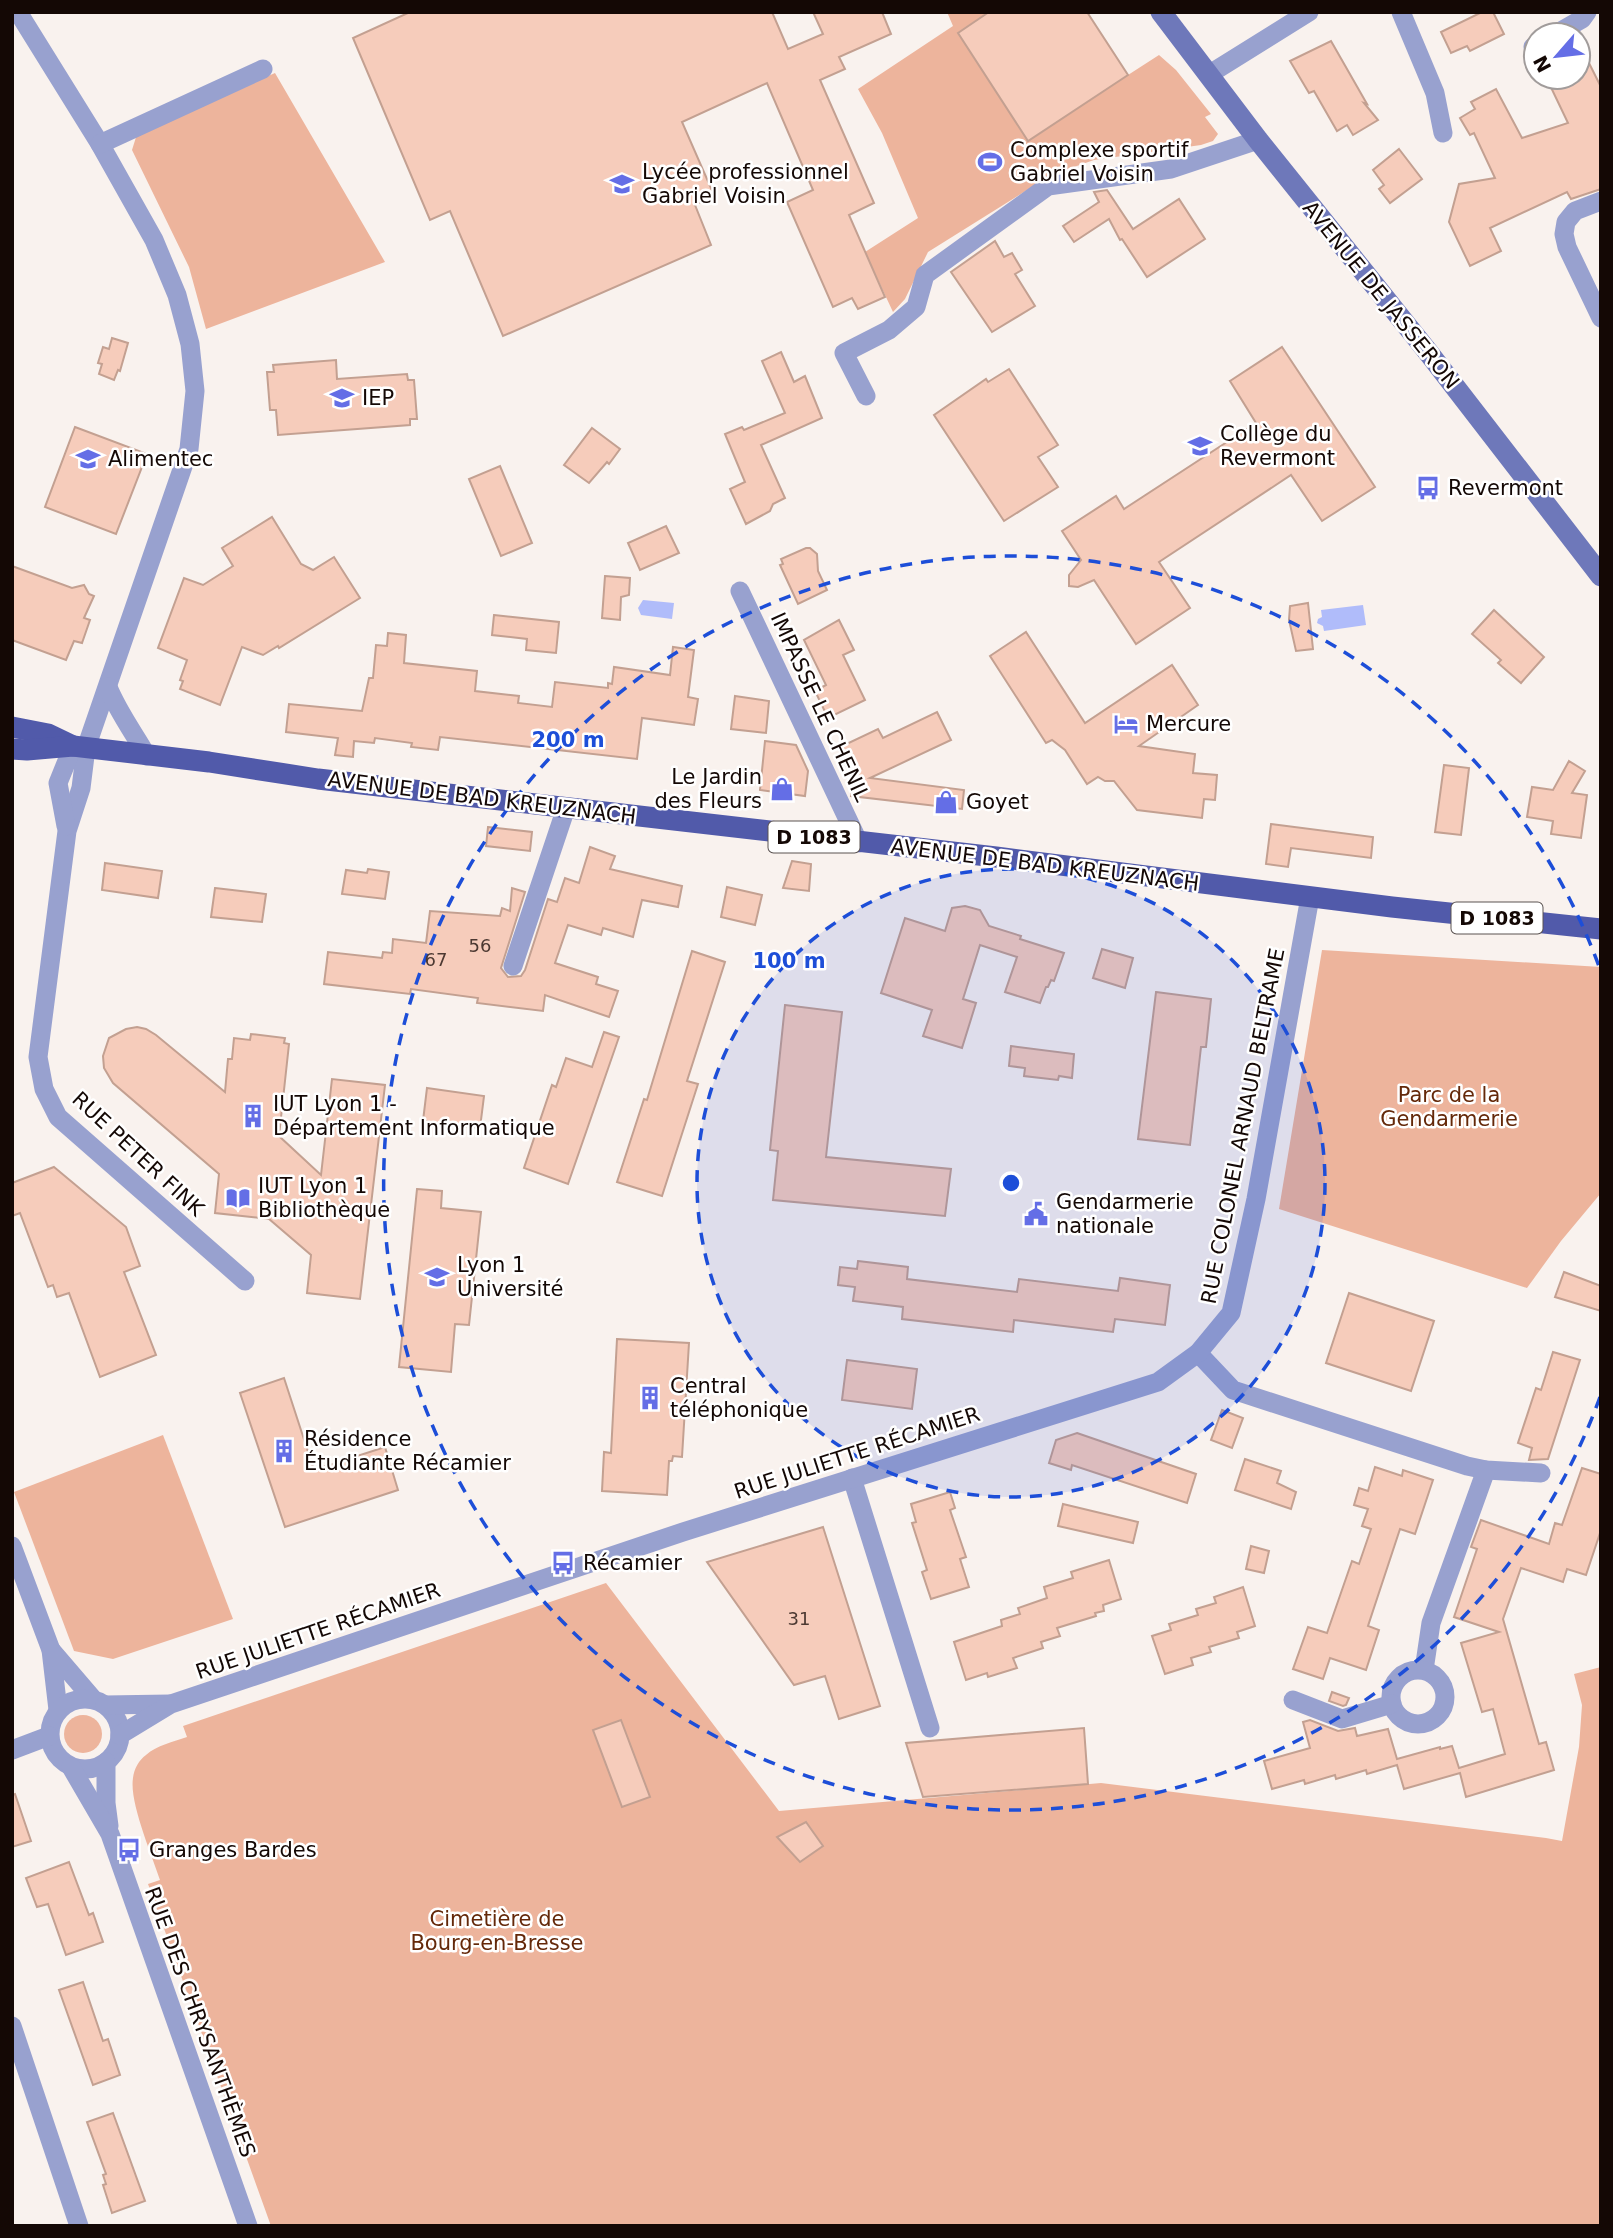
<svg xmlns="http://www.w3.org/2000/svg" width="1613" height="2238" viewBox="0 0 1613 2238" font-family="'DejaVu Sans',sans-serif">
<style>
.green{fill:#edb49c}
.water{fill:#b0bcfa}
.building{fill:#f6ccbb;stroke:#c3a091;stroke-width:2}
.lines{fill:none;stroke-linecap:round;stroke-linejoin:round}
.minor{stroke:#98a1cf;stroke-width:19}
.secondary{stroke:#6e78ba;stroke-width:21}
.primary{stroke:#515aaa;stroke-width:21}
.ring{fill:none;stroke:#1d4ed8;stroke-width:3.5;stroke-dasharray:12 9}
.labels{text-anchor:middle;stroke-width:5;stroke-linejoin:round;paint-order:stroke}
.number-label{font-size:18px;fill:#4c3932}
.shield{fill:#fff;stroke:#5a5250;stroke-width:2}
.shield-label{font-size:19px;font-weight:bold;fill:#140805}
.poi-label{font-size:21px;fill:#140805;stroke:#fff;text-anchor:start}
.street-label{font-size:21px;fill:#140805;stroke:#fff}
.park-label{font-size:21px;fill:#642809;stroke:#fff}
.centre{fill:#1d4ed8;stroke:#fff;stroke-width:3.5}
.ring-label{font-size:21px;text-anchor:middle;font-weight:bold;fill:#1d4ed8;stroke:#fff;stroke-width:5;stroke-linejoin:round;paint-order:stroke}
</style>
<rect width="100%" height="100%" fill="#f9f2ee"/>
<g class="green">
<polygon points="947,12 1087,12 1128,75 1159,55 1176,70 1211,114 1205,117 1218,134 1213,141 1201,145 1094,160 1051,175 928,252 905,299 893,312 865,252 918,218 882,133 858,89 953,26"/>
<polygon points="275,73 385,262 206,329 189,267 132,150 137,134"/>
<polygon points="1322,950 1601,967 1601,1193 1561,1241 1527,1288 1279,1209"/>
<polygon points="163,1435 233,1619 113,1659 74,1651 14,1492"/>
<path d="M 606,1583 L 779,1811 L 1101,1783 L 1546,1838 L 1562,1841 L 1579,1747 L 1582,1705 L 1574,1674 L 1601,1667 L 1601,2226 L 271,2226 L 148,1884 L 160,1880 C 152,1855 129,1802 133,1778 C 134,1769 139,1760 146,1755 C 157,1745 173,1742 187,1737 L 183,1726 Z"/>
<circle cx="83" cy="1734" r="19"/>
</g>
<g class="water">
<polygon points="643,600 674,603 672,619 641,615 638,608"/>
<polygon points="1363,605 1366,625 1324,631 1323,626 1317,623 1318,619 1322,617 1321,610"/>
</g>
<g class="building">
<polygon points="410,12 772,12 788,49 823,34 813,12 882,12 891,34 839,57 845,69 820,80 874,203 849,215 885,297 858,309 852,298 833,307 787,202 813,190 767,83 682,122 714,195 695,205 711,245 503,336 450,211 430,220 353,38"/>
<polygon points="989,12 1087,12 1128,75 1028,141 958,33"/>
<polygon points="1482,12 1493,12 1504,34 1470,51 1467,46 1451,53 1441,32"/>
<polygon points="1331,41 1367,104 1364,103 1378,120 1353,135 1347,125 1337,131 1314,91 1309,93 1290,61"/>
<polygon points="1578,41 1601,87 1601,189 1571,199 1567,192 1490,228 1501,251 1470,266 1449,222 1459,184 1495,178 1474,133 1470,135 1460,118 1475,109 1471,102 1496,89 1522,138 1568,123 1546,77 1578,77"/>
<polygon points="1399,149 1422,179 1390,203 1379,189 1384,185 1373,170"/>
<polygon points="1107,190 1133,229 1179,199 1205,239 1147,277 1122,239 1120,240 1109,219 1074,242 1063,226 1099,202 1094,192"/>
<polygon points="995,241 1004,257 1012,253 1022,270 1015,274 1035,306 992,332 951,272"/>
<polygon points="112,338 128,343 120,371 118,370 114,380 99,374 102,364 98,363 103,347 109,349"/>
<polygon points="1282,347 1375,487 1322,521 1291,475 1159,562 1190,608 1136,644 1094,580 1078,587 1069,586 1069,575 1081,560 1062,531 1116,496 1124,509 1256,423 1230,381"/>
<polygon points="781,352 794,382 805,376 822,418 761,445 785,498 773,504 770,511 746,524 730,489 745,482 725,434 742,427 744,430 785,413 762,361"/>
<polygon points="336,360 337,379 407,374 408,380 414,380 417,419 410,419 410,425 278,435 276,410 270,410 267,372 274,372 273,365"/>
<polygon points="1009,369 1058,445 1038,457 1058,487 1004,521 934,415 986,379 988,382"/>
<polygon points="75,427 147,454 116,534 45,507"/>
<polygon points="592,428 620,449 609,464 607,462 589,483 564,465"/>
<polygon points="500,466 532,543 501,556 469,479"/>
<polygon points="272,517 301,564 313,570 334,557 360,598 279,648 278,646 263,655 242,647 220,705 180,689 183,681 180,680 187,660 158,648 184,578 203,585 233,566 222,548"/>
<polygon points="666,526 679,553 640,570 628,543"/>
<polygon points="806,548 810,548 817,554 818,571 827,590 798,604 780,565 783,564 781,559"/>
<polygon points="12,566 72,588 84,585 89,594 94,596 84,618 90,620 82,643 74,641 66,660 12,640"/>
<polygon points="605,576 630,578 629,595 621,597 620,620 602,618"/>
<polygon points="1308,603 1313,649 1296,651 1289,620 1290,606"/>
<polygon points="1494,610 1544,657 1521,683 1498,663 1501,660 1472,634"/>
<polygon points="494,615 559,622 556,653 526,650 527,639 492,635"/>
<polygon points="839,620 854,650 843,655 865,700 828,718 815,691 826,685 804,640"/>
<polygon points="1026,632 1085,723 1172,665 1198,705 1139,746 1195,754 1193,773 1217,775 1215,800 1204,799 1202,818 1137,810 1114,781 1105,781 1098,777 1087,784 1065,750 1052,740 1046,743 990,656"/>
<polygon points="388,633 406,635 404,663 477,671 475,691 519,696 518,703 552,707 555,682 608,688 608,683 612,684 614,667 670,675 673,647 694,650 688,697 698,699 694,725 642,718 637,759 440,737 438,750 411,747 412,743 375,738 374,743 354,741 353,757 335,755 338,738 286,732 289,704 362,711 369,678 373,678 376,645 387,646"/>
<polygon points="735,696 769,701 766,733 731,729"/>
<polygon points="937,712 951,740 870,778 964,790 962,809 851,796 854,768 847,767 838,748 878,729 883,738"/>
<polygon points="765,741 796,745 808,771 805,796 760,790"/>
<polygon points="1569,761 1585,771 1572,793 1587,795 1581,838 1551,834 1553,821 1527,817 1532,787 1553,790"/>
<polygon points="1444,765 1469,768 1461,835 1435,832"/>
<polygon points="1271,824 1373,837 1371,858 1291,848 1288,867 1266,864"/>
<polygon points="488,827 532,832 530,851 486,846"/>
<polygon points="590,847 615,856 610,869 682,886 678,907 642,900 633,937 603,928 601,935 568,925 555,963 598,977 596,984 618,991 609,1017 545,995 543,1011 477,1003 478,998 411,989 410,994 324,984 328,952 382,958 383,952 392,953 393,939 426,943 430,911 500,916 502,908 510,911 512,888 525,892 501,968 508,977 521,976 525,970 548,899 557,902 565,878 579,883"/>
<polygon points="792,861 811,864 809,891 783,888"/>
<polygon points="105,863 162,871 158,898 102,890"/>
<polygon points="368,869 389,872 385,899 342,894 346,870 367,873"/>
<polygon points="727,887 762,895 755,925 721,917"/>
<polygon points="215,888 266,894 262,922 211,917"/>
<polygon points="965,906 980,910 989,926 1021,936 1020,939 1064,953 1054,981 1051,980 1048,987 1046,987 1040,1003 1005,992 1017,957 980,945 963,999 976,1003 962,1048 923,1036 932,1010 881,993 905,918 945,931 952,908"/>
<polygon points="1102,949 1133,958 1125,988 1093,978"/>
<polygon points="692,951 725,962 687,1081 698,1084 662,1196 617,1182 644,1099 647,1100"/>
<polygon points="1156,992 1211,999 1206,1047 1201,1047 1190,1145 1138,1139"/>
<polygon points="785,1005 842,1012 826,1157 951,1169 945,1216 773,1200 778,1151 770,1150"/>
<polygon points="137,1027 146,1029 156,1035 225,1092 228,1059 232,1059 234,1038 250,1040 251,1034 285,1038 284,1043 289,1044 279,1136 321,1175 332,1079 385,1085 360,1299 307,1293 311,1255 269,1219 215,1213 219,1174 113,1083 104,1068 103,1056 109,1038 126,1029"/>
<polygon points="604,1032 619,1037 568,1184 524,1168 552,1085 556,1087 566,1058 592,1067"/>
<polygon points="1011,1046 1074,1054 1072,1078 1059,1076 1058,1080 1024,1076 1025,1068 1009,1066"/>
<polygon points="427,1088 484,1096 480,1128 423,1121"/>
<polygon points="54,1167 126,1227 140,1266 124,1272 156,1355 100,1377 69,1293 57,1297 53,1285 48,1287 20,1213 12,1216 12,1183"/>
<polygon points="417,1189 442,1191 441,1208 481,1212 469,1325 455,1324 451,1372 399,1367"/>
<polygon points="858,1261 908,1267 907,1279 1017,1292 1019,1279 1118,1291 1120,1278 1170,1285 1165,1325 1115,1319 1113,1332 1014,1320 1013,1332 902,1319 903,1307 853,1301 855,1287 838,1285 840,1267 857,1269"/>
<polygon points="1564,1272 1601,1286 1601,1311 1555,1297"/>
<polygon points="1349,1293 1434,1321 1411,1391 1326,1363"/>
<polygon points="617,1339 689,1343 682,1457 673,1456 672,1461 669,1461 667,1495 602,1491 604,1452 611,1453"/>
<polygon points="1553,1352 1580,1360 1548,1459 1529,1460 1532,1448 1518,1443 1536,1388 1541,1390"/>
<polygon points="847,1360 917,1369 912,1409 842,1400"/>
<polygon points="284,1378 314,1470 385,1447 398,1490 285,1527 240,1393"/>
<polygon points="1222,1410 1243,1418 1232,1448 1211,1440"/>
<polygon points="1077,1433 1196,1474 1187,1503 1072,1465 1071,1470 1049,1463 1056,1440"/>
<polygon points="1245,1459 1281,1471 1277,1483 1296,1492 1291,1509 1235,1490"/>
<polygon points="1375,1467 1402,1476 1403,1470 1433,1480 1415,1534 1400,1529 1368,1626 1379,1630 1366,1670 1330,1658 1323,1679 1293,1669 1308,1627 1327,1633 1352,1561 1359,1564 1371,1529 1362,1526 1368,1509 1354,1505 1359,1488 1368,1491"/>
<polygon points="1582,1468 1601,1474 1601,1530 1586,1575 1567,1569 1563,1582 1521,1568 1503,1619 1539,1744 1546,1742 1554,1770 1466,1797 1460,1773 1404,1789 1397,1765 1367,1774 1366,1770 1336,1779 1335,1775 1305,1784 1304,1780 1272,1789 1264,1761 1310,1748 1303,1722 1310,1720 1338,1731 1355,1728 1357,1736 1388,1729 1397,1759 1440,1747 1440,1749 1452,1746 1459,1768 1505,1754 1493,1709 1482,1712 1461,1643 1499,1632 1454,1617 1477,1549 1471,1547 1481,1520 1549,1544 1555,1523 1562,1525"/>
<polygon points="950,1492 955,1508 950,1510 966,1557 960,1559 969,1587 931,1599 922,1572 927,1570 912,1523 916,1522 911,1504"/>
<polygon points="1063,1504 1138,1522 1133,1543 1058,1526"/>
<polygon points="823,1527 880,1706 839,1719 825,1676 794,1685 707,1562"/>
<polygon points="1251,1546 1269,1551 1264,1573 1246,1569"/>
<polygon points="1109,1560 1121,1599 1103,1605 1104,1611 1095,1613 1096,1616 1057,1628 1060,1636 1041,1642 1043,1648 1013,1658 1017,1668 988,1677 987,1673 966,1680 954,1642 1002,1626 1001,1620 1020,1614 1018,1608 1047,1598 1044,1587 1073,1578 1071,1572"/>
<polygon points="1243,1587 1255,1626 1237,1632 1239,1638 1209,1647 1211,1652 1191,1658 1193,1665 1165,1674 1152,1636 1171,1630 1169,1624 1198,1615 1196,1609 1216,1603 1214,1597"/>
<polygon points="1332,1692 1349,1698 1346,1705 1343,1706 1329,1701"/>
<polygon points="621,1720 650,1797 622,1807 593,1730"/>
<polygon points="1084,1728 1088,1784 923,1797 906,1743"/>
<polygon points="15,1794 31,1841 12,1847 12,1795"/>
<polygon points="806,1822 823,1846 800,1862 777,1837"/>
<polygon points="69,1862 89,1915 93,1913 103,1942 66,1955 48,1904 37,1907 26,1878"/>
<polygon points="83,1982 103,2041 108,2039 120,2075 93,2085 59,1990"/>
<polygon points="113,2113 145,2201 112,2213 103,2185 106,2184 103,2175 106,2174 87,2122"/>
</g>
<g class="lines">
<g class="minor">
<polyline points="18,12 100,144 154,240 177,295 190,344 195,391 189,449 86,748 81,788 67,831 38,1057 44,1089 58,1117 245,1281"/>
<polyline points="1401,12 1435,93 1443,133"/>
<polyline points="1554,35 1582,19 1587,12"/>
<polyline points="1533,47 1536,45"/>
<polyline points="1208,75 1309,12"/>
<polyline points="100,144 263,69"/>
<polyline points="1601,201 1575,211 1566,222 1564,234 1567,247 1601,318"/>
<polyline points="866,396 844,353 889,330 916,307 925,275 1048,186 1171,169 1258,140"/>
<polyline points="740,591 859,843"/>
<path d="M 108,687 C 118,712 134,733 147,756"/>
<polyline points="66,826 58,783 73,746"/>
<polyline points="513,966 566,808"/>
<polyline points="1198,1353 1233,1390 1467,1466 1486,1470 1541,1473"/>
<polyline points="852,1478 930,1728"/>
<polyline points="12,1546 51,1650 58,1710"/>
<polyline points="51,1650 93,1699"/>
<polyline points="1424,1670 1431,1623 1486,1470"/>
<circle cx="1418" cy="1697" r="27"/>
<circle cx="85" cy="1734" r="35"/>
<polyline points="1293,1700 1342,1719 1392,1704"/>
<polyline points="105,1705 170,1704"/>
<polyline points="120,1735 171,1704 683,1532 1158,1382 1198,1353 1231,1313 1256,1199 1310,897"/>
<polyline points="12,1750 49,1736"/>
<polyline points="106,1762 106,1803 109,1826"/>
<polyline points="71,1767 110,1834 248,2226"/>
<polyline points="12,2026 79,2226"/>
</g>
<polyline class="secondary" points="1161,12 1258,140 1428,352 1601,576"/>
<g class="primary">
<polyline points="12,727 48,734 73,746"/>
<polyline points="12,749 27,750 73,746 209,762 318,779 996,857 1392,907 1601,929"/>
</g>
</g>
<circle cx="1011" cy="1183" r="314" fill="#1d4ed8" fill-opacity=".12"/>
<g class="ring">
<circle cx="1011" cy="1183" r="314"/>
<path d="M1600 1397A627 627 0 1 1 1600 969"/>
</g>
<defs>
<g id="stadium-bare" transform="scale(1.89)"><path d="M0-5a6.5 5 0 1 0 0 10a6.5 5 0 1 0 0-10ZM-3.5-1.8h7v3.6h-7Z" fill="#646ee6" stroke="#fff" stroke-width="2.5" paint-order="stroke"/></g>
<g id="school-bare" transform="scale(1.89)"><path d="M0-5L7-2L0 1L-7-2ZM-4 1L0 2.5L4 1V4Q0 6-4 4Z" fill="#646ee6" stroke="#fff" stroke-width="2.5" paint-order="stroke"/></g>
<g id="university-bare" transform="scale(1.89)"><path d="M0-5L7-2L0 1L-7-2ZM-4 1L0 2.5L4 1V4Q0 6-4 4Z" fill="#646ee6" stroke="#fff" stroke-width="2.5" paint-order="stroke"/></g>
<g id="bus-bare" transform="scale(1.89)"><path d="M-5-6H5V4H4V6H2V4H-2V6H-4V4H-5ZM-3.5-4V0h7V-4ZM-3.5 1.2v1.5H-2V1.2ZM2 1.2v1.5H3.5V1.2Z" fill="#646ee6" stroke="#fff" stroke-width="2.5" paint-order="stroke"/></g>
<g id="hotel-bare" transform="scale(1.89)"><path d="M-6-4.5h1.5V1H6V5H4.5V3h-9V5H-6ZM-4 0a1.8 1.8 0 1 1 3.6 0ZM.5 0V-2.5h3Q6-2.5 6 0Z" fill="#646ee6" stroke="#fff" stroke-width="2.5" paint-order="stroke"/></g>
<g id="shop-bare" transform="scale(1.89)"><path d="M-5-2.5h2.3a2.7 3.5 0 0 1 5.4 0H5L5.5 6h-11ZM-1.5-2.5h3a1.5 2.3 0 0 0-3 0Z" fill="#646ee6" stroke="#fff" stroke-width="2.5" paint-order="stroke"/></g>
<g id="building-bare" transform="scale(1.89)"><path d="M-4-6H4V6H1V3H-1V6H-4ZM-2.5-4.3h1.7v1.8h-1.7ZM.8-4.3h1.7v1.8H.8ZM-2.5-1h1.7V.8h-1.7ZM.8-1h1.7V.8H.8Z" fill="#646ee6" stroke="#fff" stroke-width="2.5" paint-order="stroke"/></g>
<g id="library-bare" transform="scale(1.89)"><path d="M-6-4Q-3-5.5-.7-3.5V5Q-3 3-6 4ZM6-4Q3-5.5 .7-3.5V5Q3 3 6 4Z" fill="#646ee6" stroke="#fff" stroke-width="2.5" paint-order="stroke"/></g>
<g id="civic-bare" transform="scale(1.89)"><path d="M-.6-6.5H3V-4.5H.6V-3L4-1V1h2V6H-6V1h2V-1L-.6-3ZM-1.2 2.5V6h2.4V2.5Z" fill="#646ee6" stroke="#fff" stroke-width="2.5" paint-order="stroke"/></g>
</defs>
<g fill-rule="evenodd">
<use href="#stadium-bare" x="990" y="162"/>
<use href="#school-bare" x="622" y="184"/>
<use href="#university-bare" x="342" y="398"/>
<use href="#school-bare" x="1200" y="446"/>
<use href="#university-bare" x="88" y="459"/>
<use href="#bus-bare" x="1428" y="488"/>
<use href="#hotel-bare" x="1126" y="724"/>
<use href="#shop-bare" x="782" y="789"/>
<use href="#shop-bare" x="946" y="802"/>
<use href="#building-bare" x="253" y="1116"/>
<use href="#library-bare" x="238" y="1198"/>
<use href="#civic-bare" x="1036" y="1214"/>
<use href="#university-bare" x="437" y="1277"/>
<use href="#building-bare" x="650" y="1398"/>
<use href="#building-bare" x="284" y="1451"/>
<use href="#bus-bare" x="563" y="1563"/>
<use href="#bus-bare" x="129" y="1850"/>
</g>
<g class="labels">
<g class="number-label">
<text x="480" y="952">56</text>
<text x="436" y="966">67</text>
<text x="799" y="1625">31</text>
</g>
<g class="shield">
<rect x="768.5" y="821.5" width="91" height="31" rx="5"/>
<rect x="1451.5" y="902.5" width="91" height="31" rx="5"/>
</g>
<g class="shield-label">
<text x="814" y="844">D 1083</text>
<text x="1497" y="925">D 1083</text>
</g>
<g class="poi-label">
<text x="1010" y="157">Complexe sportif<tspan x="1010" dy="24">Gabriel Voisin</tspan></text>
<text x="642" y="179">Lycée professionnel<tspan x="642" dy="24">Gabriel Voisin</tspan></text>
<text x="362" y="405">IEP</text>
<text x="1220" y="441">Collège du<tspan x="1220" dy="24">Revermont</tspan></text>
<text x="108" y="466">Alimentec</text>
<text x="1448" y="495">Revermont</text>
<text x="1146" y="731">Mercure</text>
<text x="762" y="784" text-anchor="end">Le Jardin<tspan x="762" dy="24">des Fleurs</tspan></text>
<text x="966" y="809">Goyet</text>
<text x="273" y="1111">IUT Lyon 1 -<tspan x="273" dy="24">Département Informatique</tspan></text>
<text x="258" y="1193">IUT Lyon 1<tspan x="258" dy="24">Bibliothèque</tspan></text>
<text x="1056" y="1209">Gendarmerie<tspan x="1056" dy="24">nationale</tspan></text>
<text x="457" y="1272">Lyon 1<tspan x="457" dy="24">Université</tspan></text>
<text x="670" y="1393">Central<tspan x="670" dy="24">téléphonique</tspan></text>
<text x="304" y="1446">Résidence<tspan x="304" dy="24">Étudiante Récamier</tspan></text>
<text x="583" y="1570">Récamier</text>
<text x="149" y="1857">Granges Bardes</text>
</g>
<g class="street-label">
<text transform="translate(1381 295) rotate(51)" y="7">AVENUE DE JASSERON</text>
<text transform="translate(820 707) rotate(65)" y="7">IMPASSE LE CHENIL</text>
<text transform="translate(482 798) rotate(7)" y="7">AVENUE DE BAD KREUZNACH</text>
<text transform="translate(1045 865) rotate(7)" y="7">AVENUE DE BAD KREUZNACH</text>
<text transform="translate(1243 1126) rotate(-79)" y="7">RUE COLONEL ARNAUD BELTRAME</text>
<text transform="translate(138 1154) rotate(43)" y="7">RUE PETER FINK</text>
<text transform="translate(857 1453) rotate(-18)" y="7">RUE JULIETTE RÉCAMIER</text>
<text transform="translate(318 1631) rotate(-19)" y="7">RUE JULIETTE RÉCAMIER</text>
<text transform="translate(200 2022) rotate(70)" y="7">RUE DES CHRYSANTHÈMES</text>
</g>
<g class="park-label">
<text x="1449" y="1102">Parc de la<tspan x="1449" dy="24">Gendarmerie</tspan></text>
<text x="497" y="1926">Cimetière de<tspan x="497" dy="24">Bourg-en-Bresse</tspan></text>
</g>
</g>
<circle cx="1011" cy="1183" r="10" class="centre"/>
<g class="ring-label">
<text x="568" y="747">200 m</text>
<text x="789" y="968">100 m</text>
</g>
<rect width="1613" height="2238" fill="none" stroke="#140805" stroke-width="28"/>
<g transform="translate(1557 56) rotate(242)"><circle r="33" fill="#ffffff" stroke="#a19c9b" stroke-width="2"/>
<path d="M0-5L12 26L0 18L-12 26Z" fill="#646ee6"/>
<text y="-10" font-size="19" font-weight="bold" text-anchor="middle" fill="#140805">N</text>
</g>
</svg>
